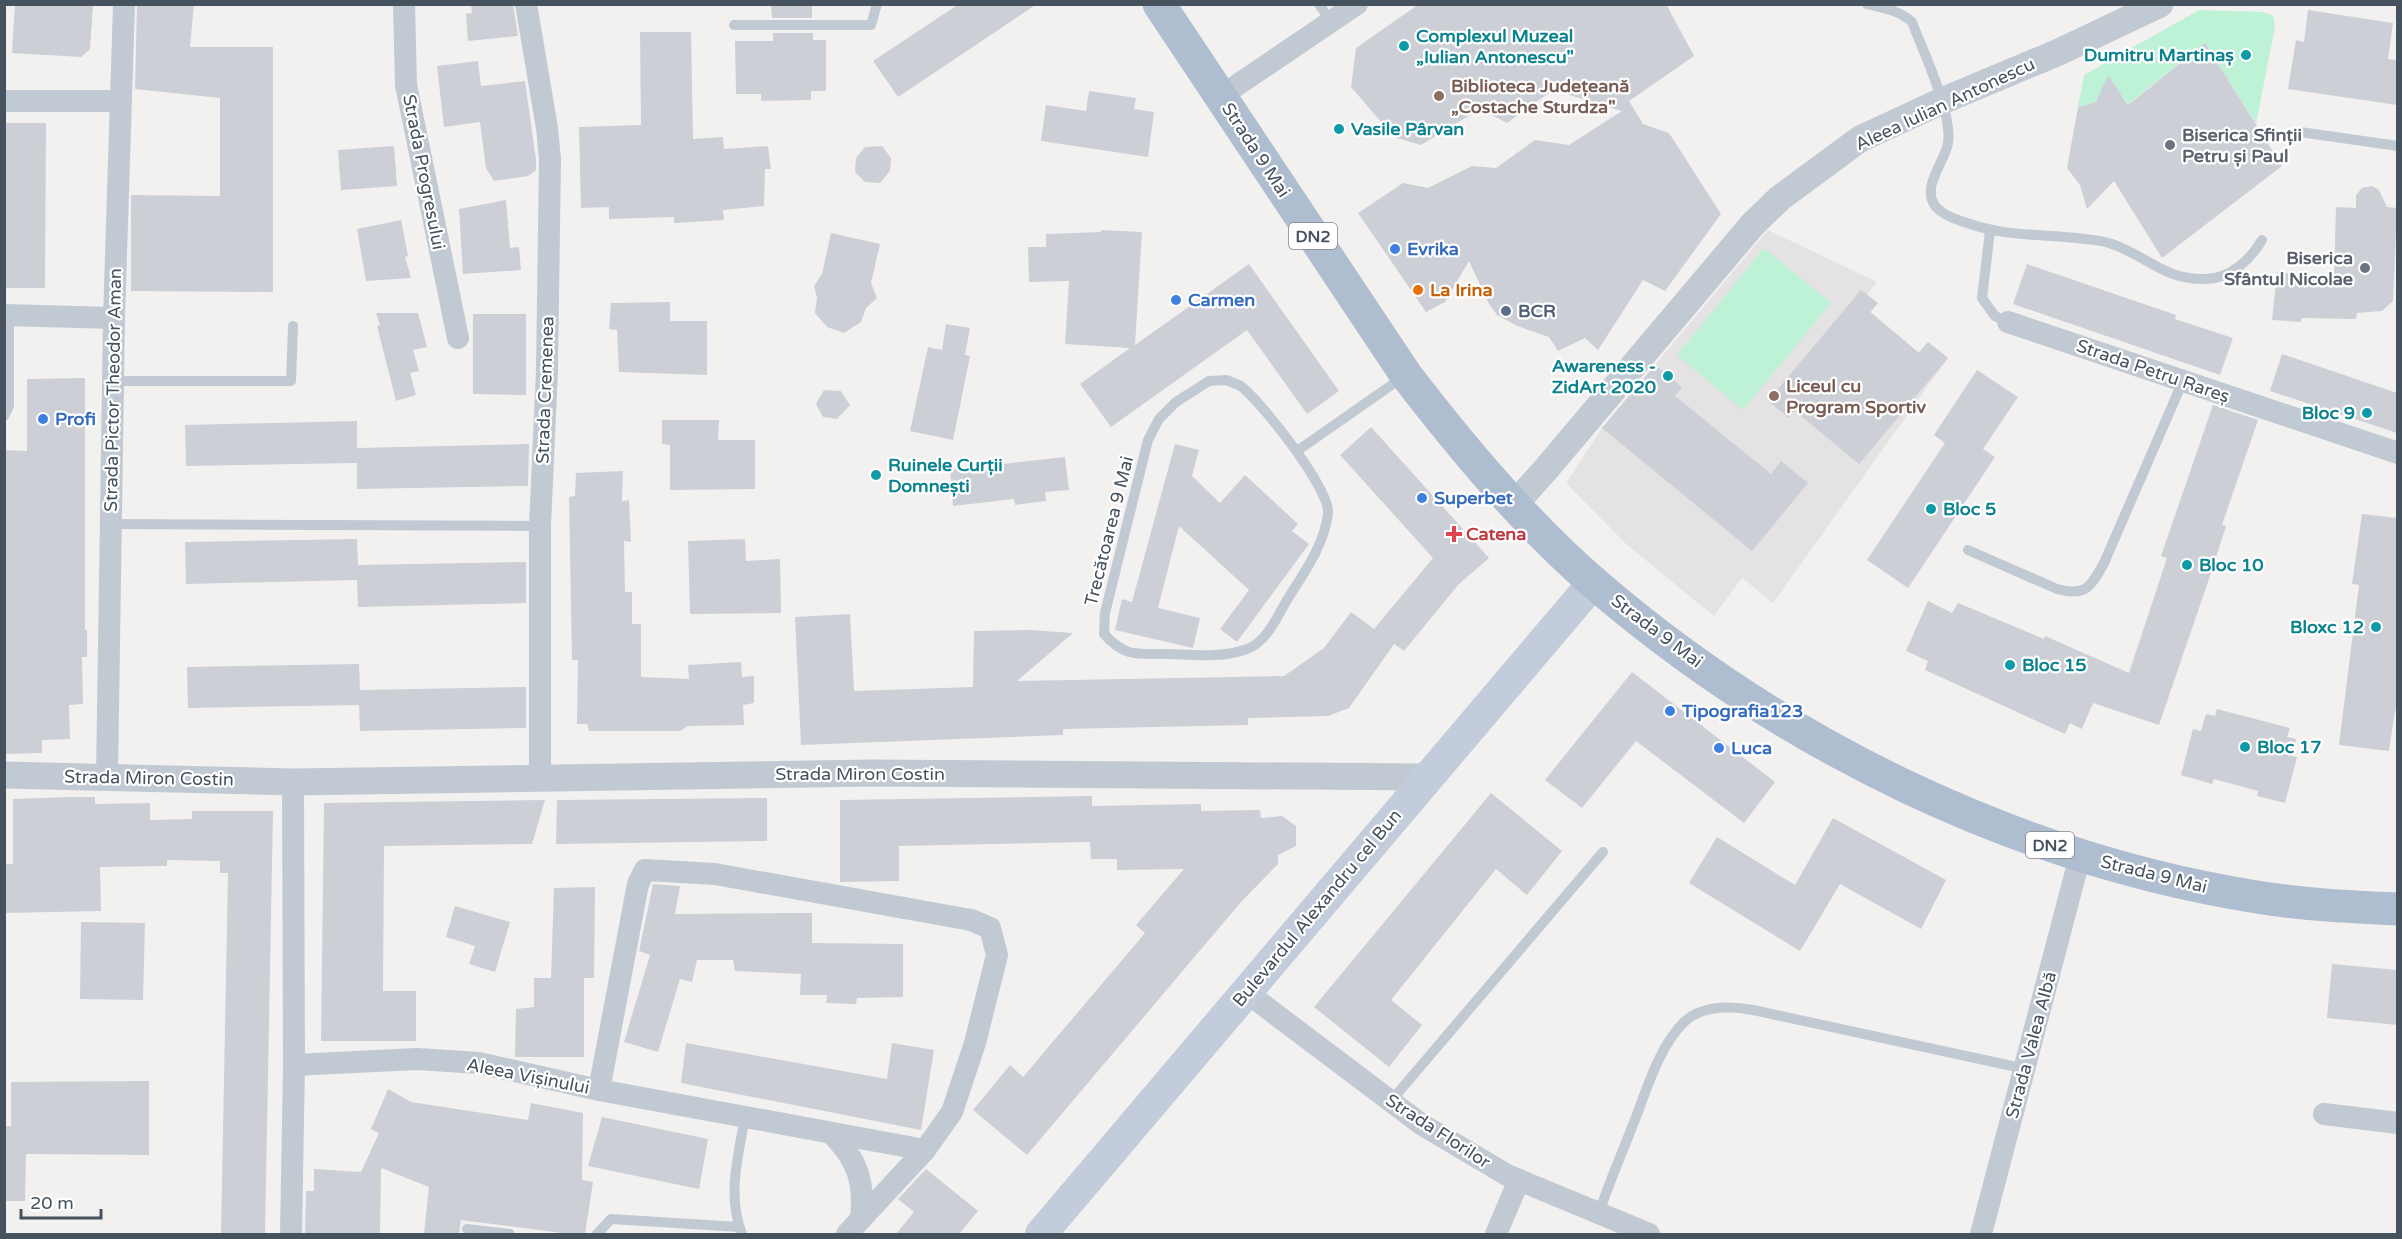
<svg xmlns="http://www.w3.org/2000/svg" width="2402" height="1239" viewBox="0 0 2402 1239" font-family="'Varela Round',sans-serif">
<style>
.education{fill:#e4e2e2}
.green{fill:#bdf2d6}
.building{fill:#cccfd6}
.lines{fill:none;stroke-linecap:round;stroke-linejoin:round}
.service{stroke:#c1cad3;stroke-width:10}
.minor{stroke:#c1cad3;stroke-width:22}
.tertiary{stroke:#c1cad3;stroke-width:27}
.secondary{stroke:#c2ccda;stroke-width:32}
.primary{stroke:#afbdd1;stroke-width:33}
.culture-dot{fill:#0f9aa8;stroke:#fff;stroke-width:2}
.education-dot{fill:#8d6e63;stroke:#fff;stroke-width:2}
.worship-dot{fill:#6b7280;stroke:#fff;stroke-width:2}
.shop-dot{fill:#3f7fe0;stroke:#fff;stroke-width:2}
.food-dot{fill:#e8710a;stroke:#fff;stroke-width:2}
.service-dot{fill:#5c6f8a;stroke:#fff;stroke-width:2}
.health-dot{fill:#e0444e;stroke:#fff;stroke-width:2}
.labels{text-anchor:middle;stroke-width:4.5;stroke-linejoin:round;paint-order:stroke}
.shield{fill:#fff;stroke:#7e868f;stroke-width:1.5}
.shield-label{font-size:16px;font-weight:bold;fill:#47525f}
.culture-label{font-size:18px;font-weight:bold;fill:#0d838f;stroke:#fff;text-anchor:start}
.education-label{font-size:18px;font-weight:bold;fill:#785e54;stroke:#fff;text-anchor:start}
.street-label{font-size:18px;fill:#47525f;stroke:#fff}
.worship-label{font-size:18px;font-weight:bold;fill:#5b616d;stroke:#fff;text-anchor:start}
.shop-label{font-size:18px;font-weight:bold;fill:#366cbe;stroke:#fff;text-anchor:start}
.food-label{font-size:18px;font-weight:bold;fill:#c56008;stroke:#fff;text-anchor:start}
.service-label{font-size:18px;font-weight:bold;fill:#4e5e75;stroke:#fff;text-anchor:start}
.health-label{font-size:18px;font-weight:bold;fill:#be3a42;stroke:#fff;text-anchor:start}
</style>
<rect width="100%" height="100%" fill="#f3f1f0"/>
<polygon class="education" points="1768,230 1877,282 1867,295 1878,303 1871,312 1918,352 1928,342 1948,358 1773,603 1742,578 1714,616 1626,544 1566,483 1602,428"/>
<g class="green">
<polygon points="2199,10 2263,12 2273,16 2275,27 2256,124 2205,43 2128,104 2108,76 2096,102 2078,107 2084,75"/>
<polygon points="1764,248 1831,303 1743,410 1677,355"/>
</g>
<g class="building">
<polygon points="15,4 93,4 90,49 81,57 12,53"/>
<polygon points="137,4 194,4 190,47 273,47 273,292 131,291 131,195 220,196 220,98 135,89"/>
<polygon points="471,4 513,4 518,36 468,41 466,14 472,13"/>
<polygon points="771,4 812,4 812,18 772,18"/>
<polygon points="959,4 1037,4 898,97 873,61"/>
<polygon points="1419,4 1666,4 1694,56 1629,101 1643,124 1669,133 1721,214 1665,291 1643,280 1598,350 1585,338 1558,351 1549,337 1517,326 1497,315 1489,304 1469,261 1445,302 1426,312 1358,213 1403,183 1428,188 1472,166 1496,168 1535,140 1569,145 1622,111 1553,90 1507,123 1480,109 1421,145 1394,137 1351,87 1356,48"/>
<polygon points="2308,10 2393,23 2388,59 2397,60 2397,105 2288,89 2296,40 2304,42"/>
<polygon points="640,32 691,32 693,139 723,137 724,149 768,146 771,169 765,169 764,206 723,210 724,220 674,223 674,217 609,219 609,207 581,208 579,127 641,125"/>
<polygon points="773,33 813,33 813,40 826,40 826,91 811,91 811,100 761,101 761,94 736,94 735,41 773,41"/>
<polygon points="2205,43 2282,166 2162,258 2114,181 2087,209 2080,185 2067,168 2078,107 2096,102 2108,75 2128,105"/>
<polygon points="478,61 481,86 525,81 536,160 536,170 528,176 494,181 486,168 480,122 444,127 437,66"/>
<polygon points="1089,91 1136,98 1134,109 1154,112 1148,157 1041,141 1046,105 1086,111"/>
<polygon points="4,123 46,123 45,288 4,288"/>
<polygon points="394,146 397,186 341,190 338,150"/>
<polygon points="882,146 891,158 890,171 880,183 865,182 855,172 856,158 865,147"/>
<polygon points="2372,186 2379,190 2387,207 2397,208 2393,301 2382,311 2357,313 2356,319 2302,318 2301,322 2272,320 2277,272 2334,279 2336,207 2356,208 2356,195 2362,188"/>
<polygon points="506,200 510,248 519,247 521,270 463,274 459,209"/>
<polygon points="401,220 408,256 405,257 411,278 366,281 357,229"/>
<polygon points="1101,230 1142,232 1135,345 1249,264 1339,391 1307,414 1247,330 1111,427 1080,384 1130,348 1065,344 1069,281 1029,282 1028,247 1046,247 1046,234 1101,232"/>
<polygon points="831,233 880,244 871,283 877,298 866,308 861,322 844,333 827,327 815,313 817,298 814,286 822,274"/>
<polygon points="2027,264 2176,315 2175,319 2233,338 2220,375 2013,304"/>
<polygon points="1861,290 1878,303 1870,312 1919,353 1928,342 1948,358 1859,464 1794,410 1789,418 1768,401"/>
<polygon points="670,302 670,321 707,321 707,375 619,372 617,330 609,329 611,303"/>
<polygon points="376,313 418,313 427,347 413,350 419,371 410,373 416,395 396,401 377,326 380,325"/>
<polygon points="473,314 526,314 526,395 473,394"/>
<polygon points="946,324 970,328 965,355 970,356 953,440 910,431 928,347 942,350"/>
<polygon points="2282,354 2397,393 2397,433 2270,391"/>
<polygon points="1655,365 1682,387 1675,396 1771,474 1781,461 1808,483 1752,551 1602,428"/>
<polygon points="1977,370 2018,397 1983,449 1995,457 1908,588 1867,560 1945,443 1934,435"/>
<polygon points="85,378 85,630 87,630 87,657 82,657 83,704 69,705 70,739 42,740 42,753 4,754 4,450 27,451 27,379"/>
<polygon points="824,390 841,391 850,405 837,419 823,417 816,404"/>
<polygon points="2213,405 2258,420 2222,525 2226,526 2211,573 2159,725 2093,703 2082,729 2070,723 2065,734 1925,670 1928,661 1906,651 1928,601 1952,613 1958,603 2044,639 2045,636 2129,673 2167,558 2161,556"/>
<polygon points="662,420 719,420 718,440 755,440 755,489 670,490 670,445 662,444"/>
<polygon points="357,421 357,448 529,444 528,486 357,489 357,463 186,466 185,425"/>
<polygon points="1371,427 1489,558 1458,585 1404,651 1394,644 1349,708 1328,716 1248,718 1248,725 1063,729 1063,735 801,745 795,617 850,614 854,691 973,687 974,631 1029,630 1073,633 1017,681 1284,676 1324,648 1351,612 1374,629 1433,558 1340,455"/>
<polygon points="1175,444 1199,450 1192,476 1220,503 1245,475 1298,524 1292,531 1309,544 1237,642 1220,629 1249,590 1179,526 1158,608 1200,618 1193,648 1115,630 1122,599 1132,602"/>
<polygon points="1065,457 1069,490 1045,492 1046,501 1015,505 1014,499 953,506 950,470"/>
<polygon points="623,471 622,501 629,500 631,542 624,541 625,592 632,592 632,624 641,624 641,677 689,679 688,665 741,662 742,677 754,676 754,703 743,705 744,725 688,726 680,731 589,731 587,724 577,724 578,660 572,660 569,497 575,496 576,473"/>
<polygon points="2362,514 2397,518 2397,711 2395,711 2389,751 2339,745 2359,585 2352,584"/>
<polygon points="357,539 358,565 526,562 526,603 358,607 357,580 186,584 185,542"/>
<polygon points="745,539 746,561 780,559 781,613 690,614 688,541"/>
<polygon points="359,664 360,690 526,687 526,728 360,731 359,705 188,708 187,667"/>
<polygon points="1632,672 1775,782 1744,823 1636,741 1582,808 1545,780"/>
<polygon points="2217,709 2290,728 2287,737 2296,739 2292,756 2297,757 2285,803 2257,796 2258,791 2214,779 2212,784 2181,775 2193,729 2201,731 2206,714 2215,716"/>
<polygon points="1491,793 1562,851 1527,895 1496,869 1391,1000 1422,1025 1389,1067 1314,1007"/>
<polygon points="1092,796 1092,806 1201,804 1201,811 1260,810 1261,818 1282,816 1296,826 1296,846 1278,855 1278,864 1241,902 1027,1155 973,1110 1010,1065 1023,1077 1145,933 1136,925 1184,869 1117,870 1117,859 1091,859 1090,842 899,846 899,881 840,882 840,800"/>
<polygon points="69,797 95,797 95,804 150,803 150,820 192,819 192,811 273,811 265,1234 221,1234 228,873 220,873 220,861 167,860 167,866 100,867 101,911 4,913 4,864 13,864 13,799"/>
<polygon points="767,798 767,841 556,844 557,800"/>
<polygon points="545,800 532,844 384,846 383,991 416,991 416,1041 321,1041 324,803"/>
<polygon points="1833,818 1946,880 1921,929 1840,884 1800,951 1689,883 1717,837 1795,885"/>
<polygon points="653,884 680,886 675,914 812,913 812,943 903,944 903,997 857,998 856,1004 826,1003 827,995 800,995 801,974 735,971 733,960 697,960 692,982 680,979 658,1052 624,1042 650,955 639,951"/>
<polygon points="595,887 594,978 584,978 584,1057 515,1057 516,1009 534,1007 534,978 551,978 554,888"/>
<polygon points="455,906 510,922 495,972 469,964 475,946 446,937"/>
<polygon points="81,922 145,923 143,1000 80,999"/>
<polygon points="2332,964 2397,970 2397,1025 2327,1018"/>
<polygon points="686,1043 887,1079 892,1043 934,1050 921,1130 681,1083"/>
<polygon points="149,1081 149,1155 26,1154 25,1201 4,1201 4,1126 11,1126 11,1082"/>
<polygon points="388,1089 411,1102 528,1120 531,1103 583,1113 582,1180 593,1182 585,1234 570,1234 461,1220 459,1234 424,1234 429,1187 381,1168 380,1234 305,1234 306,1191 314,1191 314,1169 361,1172 379,1133 371,1129"/>
<polygon points="602,1117 708,1139 699,1189 588,1166"/>
<polygon points="926,1169 978,1211 959,1234 896,1234 914,1212 898,1199"/>
</g>
<g class="lines">
<g class="service">
<polyline points="1319,4 1331,22"/>
<path d="M 1867,4 C 1884,8 1898,10 1912,22 C 1923,51 1953,114 1948,143 C 1945,162 1920,188 1936,207 C 1943,215 1954,219 1964,222 C 2008,238 2041,233 2085,239 C 2094,240 2104,241 2112,244 C 2147,256 2164,280 2205,279 C 2230,279 2250,260 2262,240"/>
<polyline points="734,25 871,25 877,4"/>
<polyline points="2300,132 2398,146"/>
<polyline points="1990,231 1982,298 1995,316 2008,322"/>
<path d="M 1226,380 C 1231,382 1238,384 1242,387 C 1263,404 1331,490 1328,514 C 1324,546 1303,574 1287,600 C 1277,617 1266,643 1247,649 C 1223,658 1195,655 1170,654 C 1138,653 1127,659 1104,634 L 1105,613 L 1148,440 L 1159,419 L 1176,402 L 1209,381 Z"/>
<polyline points="113,381 291,381 293,326"/>
<polyline points="4,416 9,406 9,315"/>
<polyline points="1297,451 1403,377"/>
<polyline points="110,524 540,526"/>
<path d="M 1968,550 L 2057,589 C 2085,597 2091,587 2104,563 L 2183,381"/>
<polyline points="1391,1101 1603,852"/>
<path d="M 1599,1214 C 1608,1184 1621,1156 1632,1127 C 1646,1093 1657,1050 1683,1023 C 1701,1005 1731,1006 1753,1010 L 2026,1069"/>
<polyline points="467,1229 510,1234"/>
<polyline points="597,1234 611,1219 739,1227"/>
<path d="M 742,1234 C 727,1195 738,1157 745,1117"/>
</g>
<g class="minor">
<polyline points="404,4 406,85 458,338"/>
<polyline points="526,4 547,128 550,159 547,370 540,526 540,778"/>
<polyline points="1221,96 1357,4"/>
<polyline points="4,101 120,101"/>
<polyline points="4,315 114,318"/>
<polyline points="2008,322 2398,453"/>
<polyline points="107,776 114,318 124,4"/>
<polyline points="1246,992 1421,1124 1507,1175 1649,1234"/>
<polyline points="294,1065 417,1059 479,1063 599,1090 925,1150"/>
<polyline points="599,1090 638,884 645,870 715,874 971,920 990,928 997,955 975,1043 952,1112 925,1150 847,1234"/>
<polyline points="2324,1114 2398,1123"/>
<path d="M 831,1133 C 858,1160 865,1182 861,1219"/>
<polyline points="291,1234 294,1065 293,782"/>
<polyline points="1496,1234 1519,1180"/>
<polyline points="1981,1234 2080,856"/>
</g>
<g class="tertiary">
<polyline points="1514,505 1547,468 1753,224 1780,198 1860,139 1942,101 2059,52 2160,4"/>
<polyline points="4,775 293,782 872,773 1427,777"/>
</g>
<polyline class="secondary" points="1041,1234 1594,582"/>
<path class="primary" d="M 1159,4 L 1406,375 C 1463,449 1523,521 1594,583 C 1782,745 2018,860 2263,898 C 2308,905 2353,907 2398,909"/>
</g>
<g class="culture-dot">
<circle cx="1404" cy="46" r="6"/>
<circle cx="2246" cy="55" r="6"/>
<circle cx="1339" cy="129" r="6"/>
<circle cx="1668" cy="376" r="6"/>
<circle cx="2367" cy="413" r="6"/>
<circle cx="876" cy="475" r="6"/>
<circle cx="1931" cy="509" r="6"/>
<circle cx="2187" cy="565" r="6"/>
<circle cx="2376" cy="627" r="6"/>
<circle cx="2010" cy="665" r="6"/>
<circle cx="2245" cy="747" r="6"/>
</g>
<g class="education-dot">
<circle cx="1439" cy="96" r="6"/>
<circle cx="1774" cy="396" r="6"/>
</g>
<g class="worship-dot">
<circle cx="2170" cy="145" r="6"/>
<circle cx="2365" cy="268" r="6"/>
</g>
<g class="shop-dot">
<circle cx="1395" cy="249" r="6"/>
<circle cx="1176" cy="300" r="6"/>
<circle cx="43" cy="419" r="6"/>
<circle cx="1422" cy="498" r="6"/>
<circle cx="1670" cy="711" r="6"/>
<circle cx="1719" cy="748" r="6"/>
</g>
<circle class="food-dot" cx="1418" cy="290" r="6"/>
<circle class="service-dot" cx="1506" cy="311" r="6"/>
<path class="health-dot" d="M1451 525h6v6h6v6h-6v6h-6v-6h-6v-6h6z"/>
<g class="labels">
<g class="shield">
<rect x="1289" y="223" width="48" height="26" rx="4.5"/>
<rect x="2026" y="832" width="48" height="26" rx="4.5"/>
</g>
<g class="shield-label">
<text x="1313" y="242">DN2</text>
<text x="2050" y="851">DN2</text>
</g>
<g class="culture-label">
<text x="1416" y="42">Complexul Muzeal<tspan x="1416" dy="21">„Iulian Antonescu"</tspan></text>
<text x="2234" y="61" text-anchor="end">Dumitru Martinaș</text>
<text x="1351" y="135">Vasile Pârvan</text>
<text x="1656" y="372" text-anchor="end">Awareness -<tspan x="1656" dy="21">ZidArt 2020</tspan></text>
<text x="2355" y="419" text-anchor="end">Bloc 9</text>
<text x="888" y="471">Ruinele Curții<tspan x="888" dy="21">Domnești</tspan></text>
<text x="1943" y="515">Bloc 5</text>
<text x="2199" y="571">Bloc 10</text>
<text x="2364" y="633" text-anchor="end">Bloxc 12</text>
<text x="2022" y="671">Bloc 15</text>
<text x="2257" y="753">Bloc 17</text>
</g>
<g class="education-label">
<text x="1451" y="92">Biblioteca Județeană<tspan x="1451" dy="21">„Costache Sturdza"</tspan></text>
<text x="1786" y="392">Liceul cu<tspan x="1786" dy="21">Program Sportiv</tspan></text>
</g>
<g class="street-label">
<text transform="translate(1945 104) rotate(-25)" y="6">Aleea Iulian Antonescu</text>
<text transform="translate(1256 150) rotate(57)" y="6">Strada 9 Mai</text>
<text transform="translate(424 172) rotate(79)" y="6">Strada Progresului</text>
<text transform="translate(2153 371) rotate(19)" y="6">Strada Petru Rareș</text>
<text transform="translate(113 390) rotate(-89)" y="6">Strada Pictor Theodor Aman</text>
<text transform="translate(545 390) rotate(-88)" y="6">Strada Cremenea</text>
<text transform="translate(1109 531) rotate(-76)" y="6">Trecătoarea 9 Mai</text>
<text transform="translate(1657 631) rotate(37)" y="6">Strada 9 Mai</text>
<text x="860" y="780">Strada Miron Costin</text>
<text transform="translate(149 778) rotate(1)" y="6">Strada Miron Costin</text>
<text transform="translate(2154 874) rotate(14)" y="6">Strada 9 Mai</text>
<text transform="translate(1317 908) rotate(-50)" y="6">Bulevardul Alexandru cel Bun</text>
<text transform="translate(2031 1045) rotate(-75)" y="6">Strada Valea Albă</text>
<text transform="translate(528 1076) rotate(11)" y="6">Aleea Vișinului</text>
<text transform="translate(1438 1131) rotate(33)" y="6">Strada Florilor</text>
</g>
<g class="worship-label">
<text x="2182" y="141">Biserica Sfinții<tspan x="2182" dy="21">Petru și Paul</tspan></text>
<text x="2353" y="264" text-anchor="end">Biserica<tspan x="2353" dy="21">Sfântul Nicolae</tspan></text>
</g>
<g class="shop-label">
<text x="1407" y="255">Evrika</text>
<text x="1188" y="306">Carmen</text>
<text x="55" y="425">Profi</text>
<text x="1434" y="504">Superbet</text>
<text x="1682" y="717">Tipografia123</text>
<text x="1731" y="754">Luca</text>
</g>
<g class="food-label">
<text x="1430" y="296">La Irina</text>
</g>
<g class="service-label">
<text x="1518" y="317">BCR</text>
</g>
<g class="health-label">
<text x="1466" y="540">Catena</text>
</g>
</g>
<rect width="2402" height="1239" fill="none" stroke="#47525f" stroke-width="12"/>
<path d="M21 1209v9h80v-9" fill="none" stroke="#47525f" stroke-width="3"/>
<text x="30" y="1209" font-size="18" fill="#47525f" stroke="#ffffff" stroke-width="4.5" paint-order="stroke">20 m</text>
</svg>
